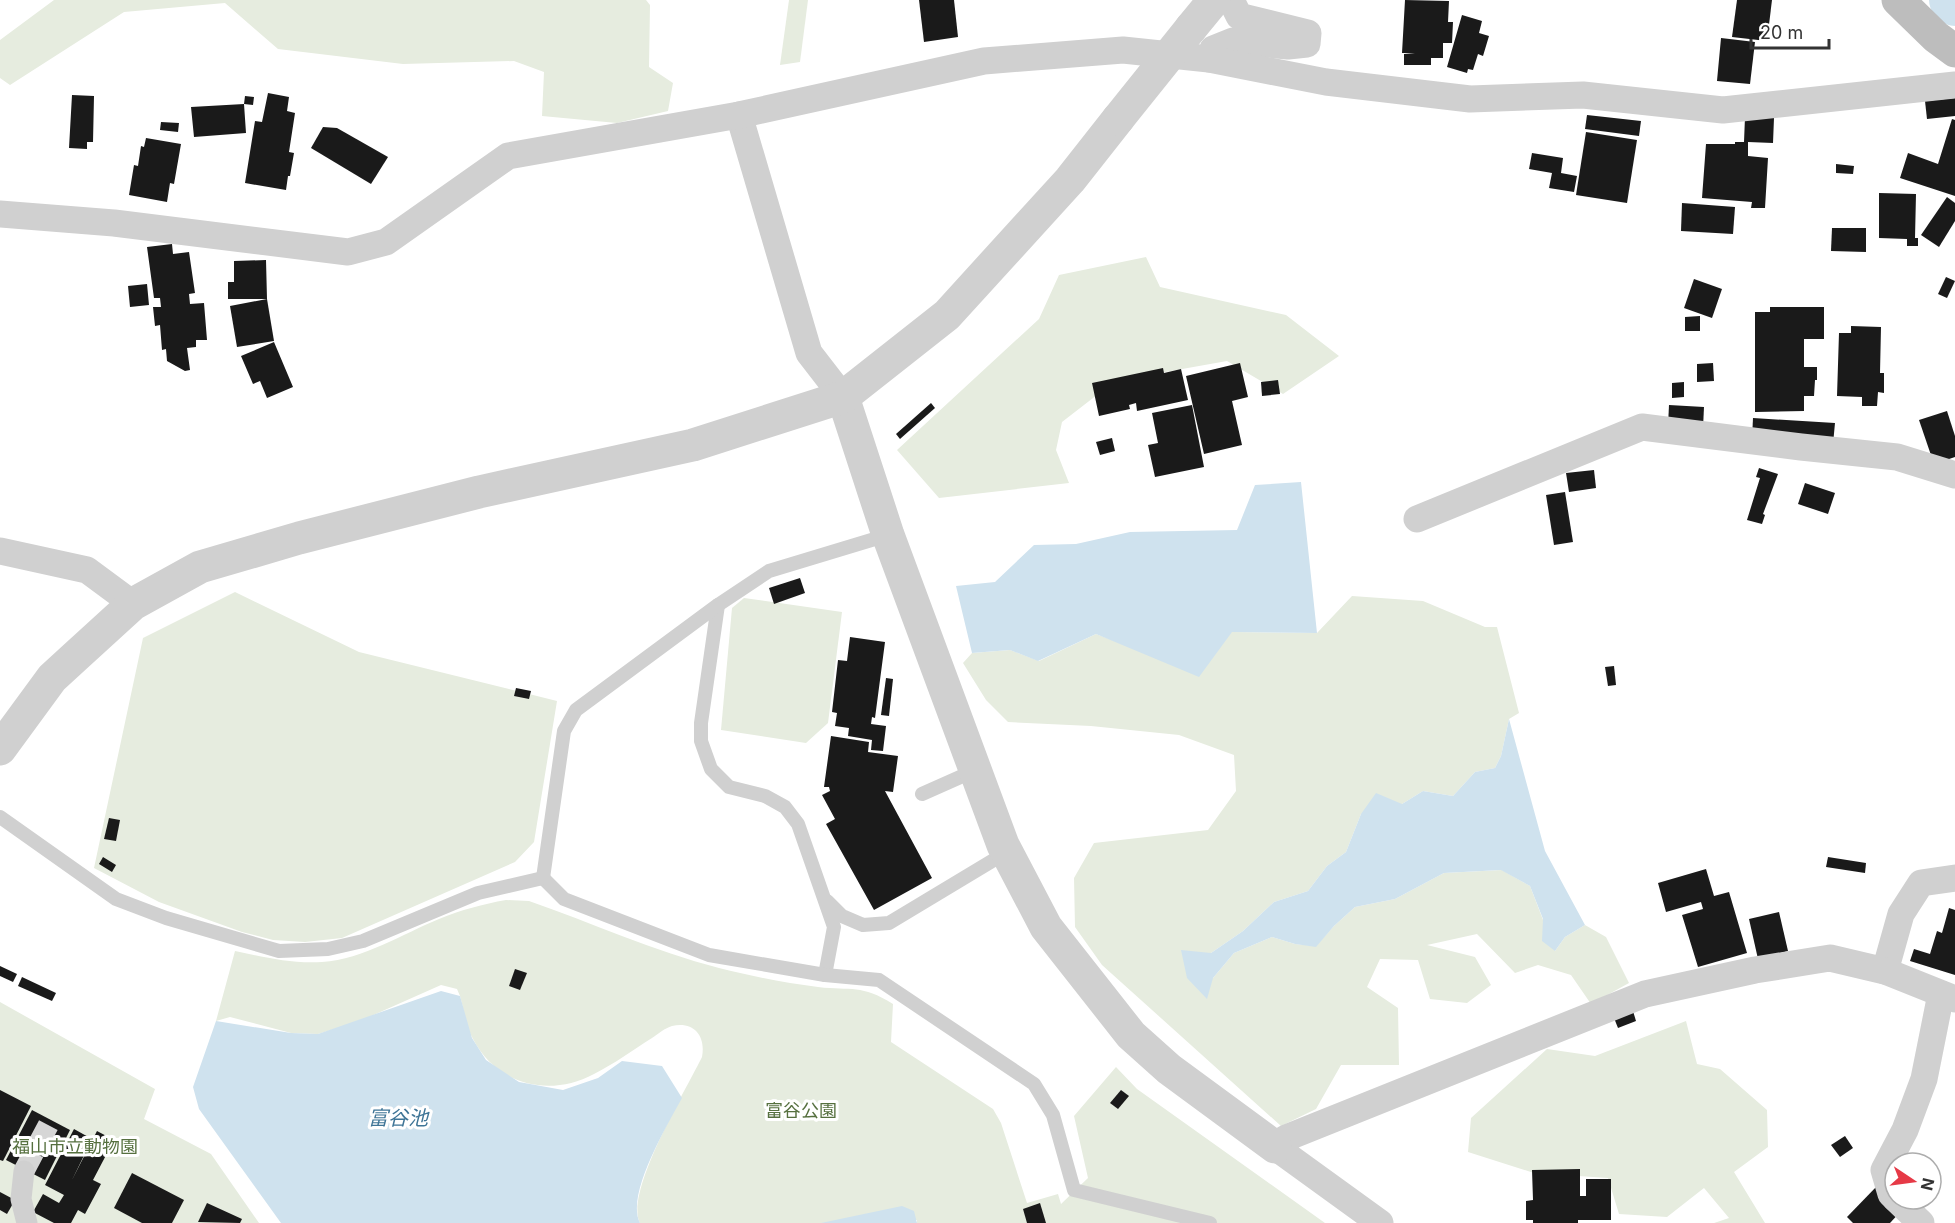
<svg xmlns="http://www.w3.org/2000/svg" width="1955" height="1223" viewBox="0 0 1955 1223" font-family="Inter,'Noto Sans JP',sans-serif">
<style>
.green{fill:#e6ecdf}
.water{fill:#cfe2ee}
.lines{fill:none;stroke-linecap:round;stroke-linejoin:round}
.river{stroke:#cfe2ee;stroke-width:46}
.building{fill:#1a1a1a}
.pedestrian-tunnel{stroke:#d6d6d6;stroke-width:21;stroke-dasharray:21 10;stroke-linecap:butt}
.service{stroke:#d0d0d0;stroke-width:14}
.pedestrian{stroke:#d0d0d0;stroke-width:21}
.minor{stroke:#d0d0d0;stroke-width:27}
.tertiary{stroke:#d0d0d0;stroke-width:33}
.secondary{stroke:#bdbdbd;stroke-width:33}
.tertiary-bridge{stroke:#d0d0d0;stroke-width:33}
.labels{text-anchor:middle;stroke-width:6;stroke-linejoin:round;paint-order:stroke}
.park-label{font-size:18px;fill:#56703f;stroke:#fff}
.water-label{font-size:20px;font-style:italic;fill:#3f7597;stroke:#fff}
</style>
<rect width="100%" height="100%" fill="#fff"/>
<g class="green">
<polygon points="54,0 646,0 650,5 649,67 673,83 668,111 617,123 542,116 544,72 514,61 403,64 278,49 225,3 124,12 10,85 0,78 0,40"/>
<polygon points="789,0 808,0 800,62 780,65"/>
<polygon points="1146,257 1160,287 1286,315 1339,356 1283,394 1227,361 1115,381 1062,422 1056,450 1069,483 939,498 897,450 1039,319 1059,275"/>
<polygon points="235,592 359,652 557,701 534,842 515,862 342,938 305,942 273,940 242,932 159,902 94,868 143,638"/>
<polygon points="1352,596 1423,601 1485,627 1497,627 1519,713 1509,719 1501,756 1495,768 1475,772 1453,796 1423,791 1402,804 1361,814 1346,852 1327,866 1308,891 1274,902 1243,931 1211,953 1213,978 1234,953 1272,937 1295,944 1316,946 1334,926 1355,907 1395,899 1444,873 1502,870 1530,886 1555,951 1565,937 1585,925 1606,937 1629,983 1591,1004 1571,975 1538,965 1515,973 1477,934 1427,945 1475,957 1491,985 1467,1003 1430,999 1418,960 1380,959 1367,987 1398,1008 1399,1065 1341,1065 1316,1109 1281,1126 1102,965 1075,927 1074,878 1094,843 1208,830 1236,791 1234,755 1179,735 1091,726 1008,722 986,700 963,663 972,653 1010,650 1039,661 1096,634 1141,651 1232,632 1317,633"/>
<polygon points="744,598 842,612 828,723 806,743 721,730 732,608"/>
<path d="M 506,900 L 529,901 C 592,923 654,951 719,968 C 751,976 785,983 818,987 C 852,991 861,984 893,1004 L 891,1042 L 993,1109 L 1001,1123 L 1027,1203 L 1058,1194 L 1061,1204 L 1088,1178 L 1074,1116 L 1116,1067 L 1137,1089 L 1325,1223 L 917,1223 L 917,1220 L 821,1223 L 640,1223 C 624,1193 687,1088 702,1057 C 706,1036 694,1021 672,1026 C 665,1028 658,1034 652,1038 C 633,1050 614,1064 594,1074 C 549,1098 497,1085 473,1039 C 466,1027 464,1010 460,996 L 457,989 L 441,985 L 360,1021 L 318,1034 L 291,1033 L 230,1017 L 216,1021 L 235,951 C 264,957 292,964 322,962 C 364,959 402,934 439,919 C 461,910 483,904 506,900 Z"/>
<polygon points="0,1002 155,1089 144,1119 211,1154 259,1223 0,1223"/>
<polygon points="1686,1021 1697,1064 1720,1069 1767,1110 1768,1147 1734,1172 1765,1223 1714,1223 1729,1218 1704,1188 1667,1217 1619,1214 1608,1178 1534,1173 1468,1152 1471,1118 1547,1049 1595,1056"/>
</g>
<g class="water">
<polygon points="1301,482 1317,633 1232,632 1199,677 1096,634 1038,661 1010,650 972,653 956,586 995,582 1034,545 1076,544 1130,532 1237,530 1255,485"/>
<polygon points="1509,719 1545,851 1585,925 1565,937 1555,951 1542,941 1543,919 1530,886 1501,870 1444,873 1395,899 1355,907 1334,926 1316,947 1295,944 1272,937 1234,953 1213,978 1207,999 1187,978 1181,950 1211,953 1243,931 1274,902 1308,891 1327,866 1346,852 1361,814 1376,793 1402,804 1423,791 1453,796 1475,772 1495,768 1501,756"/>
<path d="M 441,991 L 460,996 L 472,1038 L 486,1060 L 519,1082 L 563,1090 L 598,1078 L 622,1061 L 662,1066 L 682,1098 C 668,1124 625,1195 640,1223 L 281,1223 L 199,1109 L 193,1087 L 216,1021 L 291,1033 L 318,1034 Z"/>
<polygon points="902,1206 914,1211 917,1223 821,1223"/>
</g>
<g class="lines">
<polyline class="river" points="1952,0 1955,3"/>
</g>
<g class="building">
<polygon points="919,0 954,0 958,37 924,42"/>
<polygon points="1405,0 1449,1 1448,22 1453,22 1452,43 1443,43 1443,58 1431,58 1431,65 1404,65 1404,54 1415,53 1402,53"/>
<polygon points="1737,0 1772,0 1767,41 1732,37"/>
<polygon points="1462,15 1482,21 1479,33 1489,36 1483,56 1478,54 1473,70 1468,69 1467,73 1447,67"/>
<polygon points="1721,38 1755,42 1750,84 1717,81"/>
<polygon points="268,93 289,97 287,111 295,113 289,152 294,153 290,176 288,176 286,190 245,183 255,121 262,122"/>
<polygon points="72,95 94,96 93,142 87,142 87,149 69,148"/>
<polygon points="245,96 254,97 253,105 244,104 246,133 194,137 191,107 244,104"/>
<polygon points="1955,98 1955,116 1927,119 1925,101"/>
<polygon points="1587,115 1641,121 1639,136 1585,129"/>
<polygon points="1745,117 1774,118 1773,143 1748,142 1748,156 1768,158 1765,208 1751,208 1752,202 1702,198 1706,144 1735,144 1735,142 1744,142"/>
<polygon points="1952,119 1955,120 1955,196 1900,178 1908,153 1938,164"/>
<polygon points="161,122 179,123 178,132 160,130"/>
<polygon points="323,127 337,128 388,157 371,184 311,148"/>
<polygon points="1586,132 1637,140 1627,203 1576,195"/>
<polygon points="146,138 181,144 174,184 170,183 167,202 129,195 134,165 138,166 141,146 144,147"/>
<polygon points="1532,153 1563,158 1561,173 1577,176 1574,192 1549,188 1552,173 1529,169"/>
<polygon points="1836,164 1854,166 1853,174 1836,173"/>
<polygon points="1879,193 1916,194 1915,238 1918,238 1918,246 1907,246 1907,239 1879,238"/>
<polygon points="1947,197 1955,203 1955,221 1939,247 1921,235"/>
<polygon points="1682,203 1735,207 1733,234 1681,231"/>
<polygon points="1832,228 1866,228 1866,252 1831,251"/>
<polygon points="172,244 173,254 189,252 195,293 189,294 190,304 204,303 207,340 196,340 196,347 187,348 190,370 185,371 167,361 166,349 162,350 160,325 155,326 153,307 161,307 160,298 154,298 147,247"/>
<polygon points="266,260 267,299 228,299 228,282 234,282 234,261"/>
<polygon points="1946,277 1955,281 1947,298 1938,294"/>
<polygon points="1694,279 1722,289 1712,318 1684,308"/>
<polygon points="147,284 149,305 130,307 128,286"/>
<polygon points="267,299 274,341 237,347 230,306"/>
<polygon points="1770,307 1824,307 1824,339 1804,339 1804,367 1817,367 1817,380 1815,380 1814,396 1804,396 1804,411 1755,412 1755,312 1770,312"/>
<polygon points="1700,316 1700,331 1685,331 1685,317"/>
<polygon points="1851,326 1881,327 1880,373 1884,373 1884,393 1878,392 1877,406 1862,406 1862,397 1837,396 1839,333 1851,333"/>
<polygon points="274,342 293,387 267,398 260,381 253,384 241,356"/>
<polygon points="1240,363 1248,397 1232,401 1242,445 1204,454 1186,376"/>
<polygon points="1713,363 1714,381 1697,382 1697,364"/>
<polygon points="1163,368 1164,373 1181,369 1188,400 1137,411 1136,403 1129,405 1130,409 1099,416 1092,383"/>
<polygon points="1278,380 1280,394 1262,396 1261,382"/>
<polygon points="1684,382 1684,397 1672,398 1672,383"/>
<polygon points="931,403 935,408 900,439 896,434"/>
<polygon points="1192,405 1204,467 1155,477 1148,445 1158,443 1152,413"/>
<polygon points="1669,405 1704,407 1703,428 1668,426"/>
<polygon points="1947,411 1955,436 1955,457 1934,464 1919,420"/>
<polygon points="1753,418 1835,423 1833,444 1752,439"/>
<polygon points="1112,438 1115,451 1100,455 1096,442"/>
<polygon points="1759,468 1778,474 1763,514 1765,515 1762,524 1747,520 1760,478 1756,477"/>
<polygon points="1594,470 1596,488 1569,492 1566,473"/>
<polygon points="1805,483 1835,493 1828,514 1798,504"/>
<polygon points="1565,492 1573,542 1554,545 1546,495"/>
<polygon points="800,578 805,593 774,604 769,588"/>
<polygon points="850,637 885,642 875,718 872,717 871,724 886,726 883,751 871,750 872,740 848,736 849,728 835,726 837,713 832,712 838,660 847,661"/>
<polygon points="1614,666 1616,685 1608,686 1605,667"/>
<polygon points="886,678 893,679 889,716 881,715"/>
<polygon points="516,688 531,691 529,699 514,696"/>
<polygon points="831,736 869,742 868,752 898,756 893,792 885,791 932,878 874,910 826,824 835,819 822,795 830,791 829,787 824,787"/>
<polygon points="109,818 120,820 116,841 104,839"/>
<polygon points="103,857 116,865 112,872 99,864"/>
<polygon points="1828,857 1866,863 1865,873 1826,867"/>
<polygon points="1706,869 1714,896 1729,892 1747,953 1698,967 1682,915 1703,909 1701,902 1666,912 1658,883"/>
<polygon points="1949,908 1955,910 1955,975 1910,961 1914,949 1930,954 1937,931 1942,933"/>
<polygon points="1779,912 1788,951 1758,959 1749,919"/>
<polygon points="0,966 17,974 13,982 0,976"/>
<polygon points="515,969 527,973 520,990 509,986"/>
<polygon points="22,977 56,993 52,1001 18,986"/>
<polygon points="1633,1011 1636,1021 1618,1028 1614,1018"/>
<polygon points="0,1090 31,1106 3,1161 0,1160"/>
<polygon points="1121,1090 1129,1096 1118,1109 1110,1103"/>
<polygon points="32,1110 70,1130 45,1180 6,1160"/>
<polygon points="74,1129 92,1139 72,1180 97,1131 114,1140 93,1180 101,1184 85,1214 78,1210 71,1223 54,1223 33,1212 43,1194 59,1203 64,1195 45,1185"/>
<polygon points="1845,1136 1853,1148 1840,1157 1831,1145"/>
<polygon points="1580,1169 1580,1196 1586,1196 1586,1179 1611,1179 1611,1220 1578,1220 1578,1223 1533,1223 1533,1220 1526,1220 1526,1201 1533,1200 1532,1170"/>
<polygon points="132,1173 184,1200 172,1223 142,1223 114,1208"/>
<polygon points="1877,1186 1902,1210 1890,1223 1853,1223 1847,1217"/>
<polygon points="0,1192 15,1200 7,1214 0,1210"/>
<polygon points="207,1203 242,1219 240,1223 198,1222"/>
<polygon points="1040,1203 1046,1223 1027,1223 1023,1209"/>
</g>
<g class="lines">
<polyline class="pedestrian-tunnel" points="24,1171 51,1120"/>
<g class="service">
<polyline points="718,605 701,723 701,741 711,769 729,787 765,796 785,807 798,824 834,927 825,975"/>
<polyline points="922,794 976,770"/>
<polyline points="0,817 116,899 166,918 279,951 328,949 363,941 478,893 543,878"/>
<polyline points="543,878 564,899 709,955 825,975 879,980 1034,1084 1053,1115 1074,1190 1210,1223"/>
<polyline points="543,878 564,731 576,710 718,605 769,571 888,535"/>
<polyline points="827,901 842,916 863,925 889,923 1007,852"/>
</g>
<polyline class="pedestrian" points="24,1171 21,1199 27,1223"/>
<g class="minor">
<polyline points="1209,59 1213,49 1233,41 1288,46 1307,44 1308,33 1239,16 1233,4"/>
<polyline points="739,115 809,353 843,397"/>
<polyline points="0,214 114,223 348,252 386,242 508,156 739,115 984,61 1123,50 1209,59 1326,82 1470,99 1583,95 1723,110 1955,85"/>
<polyline points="1417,519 1642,427 1801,447 1897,457 1955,475"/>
<polyline points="0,551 87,570 133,604"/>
<polyline points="1885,971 1901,914 1921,883 1955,878"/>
<polyline points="1895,1198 1891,1194 1884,1170 1905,1130 1924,1079 1941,994"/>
<polyline points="1896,1199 1921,1223"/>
<polyline points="1380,1223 1275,1147 1286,1138 1645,994 1755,970 1830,958 1885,971 1955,999"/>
</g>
<g class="tertiary">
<polyline points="1191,28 1214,0"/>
<polyline points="843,397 888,535 1003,845 1046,927 1131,1035 1169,1069 1275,1147"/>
<polyline points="0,749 52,678 76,656 133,604 200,567 299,538 479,492 693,445 843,397 947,315 1070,180 1118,119"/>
</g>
<polyline class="secondary" points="1898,0 1936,37 1955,51"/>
<polyline class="tertiary-bridge" points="1118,119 1191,28"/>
</g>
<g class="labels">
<g class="park-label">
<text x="801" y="1117">富谷公園</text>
<text x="75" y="1153">福山市立動物園</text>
</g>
<g class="water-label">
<text x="398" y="1125">富谷池</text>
</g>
</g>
<g transform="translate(1913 1181) rotate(103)"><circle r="28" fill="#ffffff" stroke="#adadad" stroke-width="1.5"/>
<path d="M0-4.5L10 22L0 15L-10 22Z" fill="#e63946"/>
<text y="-9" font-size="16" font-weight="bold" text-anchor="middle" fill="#333333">N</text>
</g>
<path d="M1751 39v9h78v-9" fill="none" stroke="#333333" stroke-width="3"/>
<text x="1760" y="39" font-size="18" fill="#333333" stroke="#ffffff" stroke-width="4.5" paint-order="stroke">20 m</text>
</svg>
